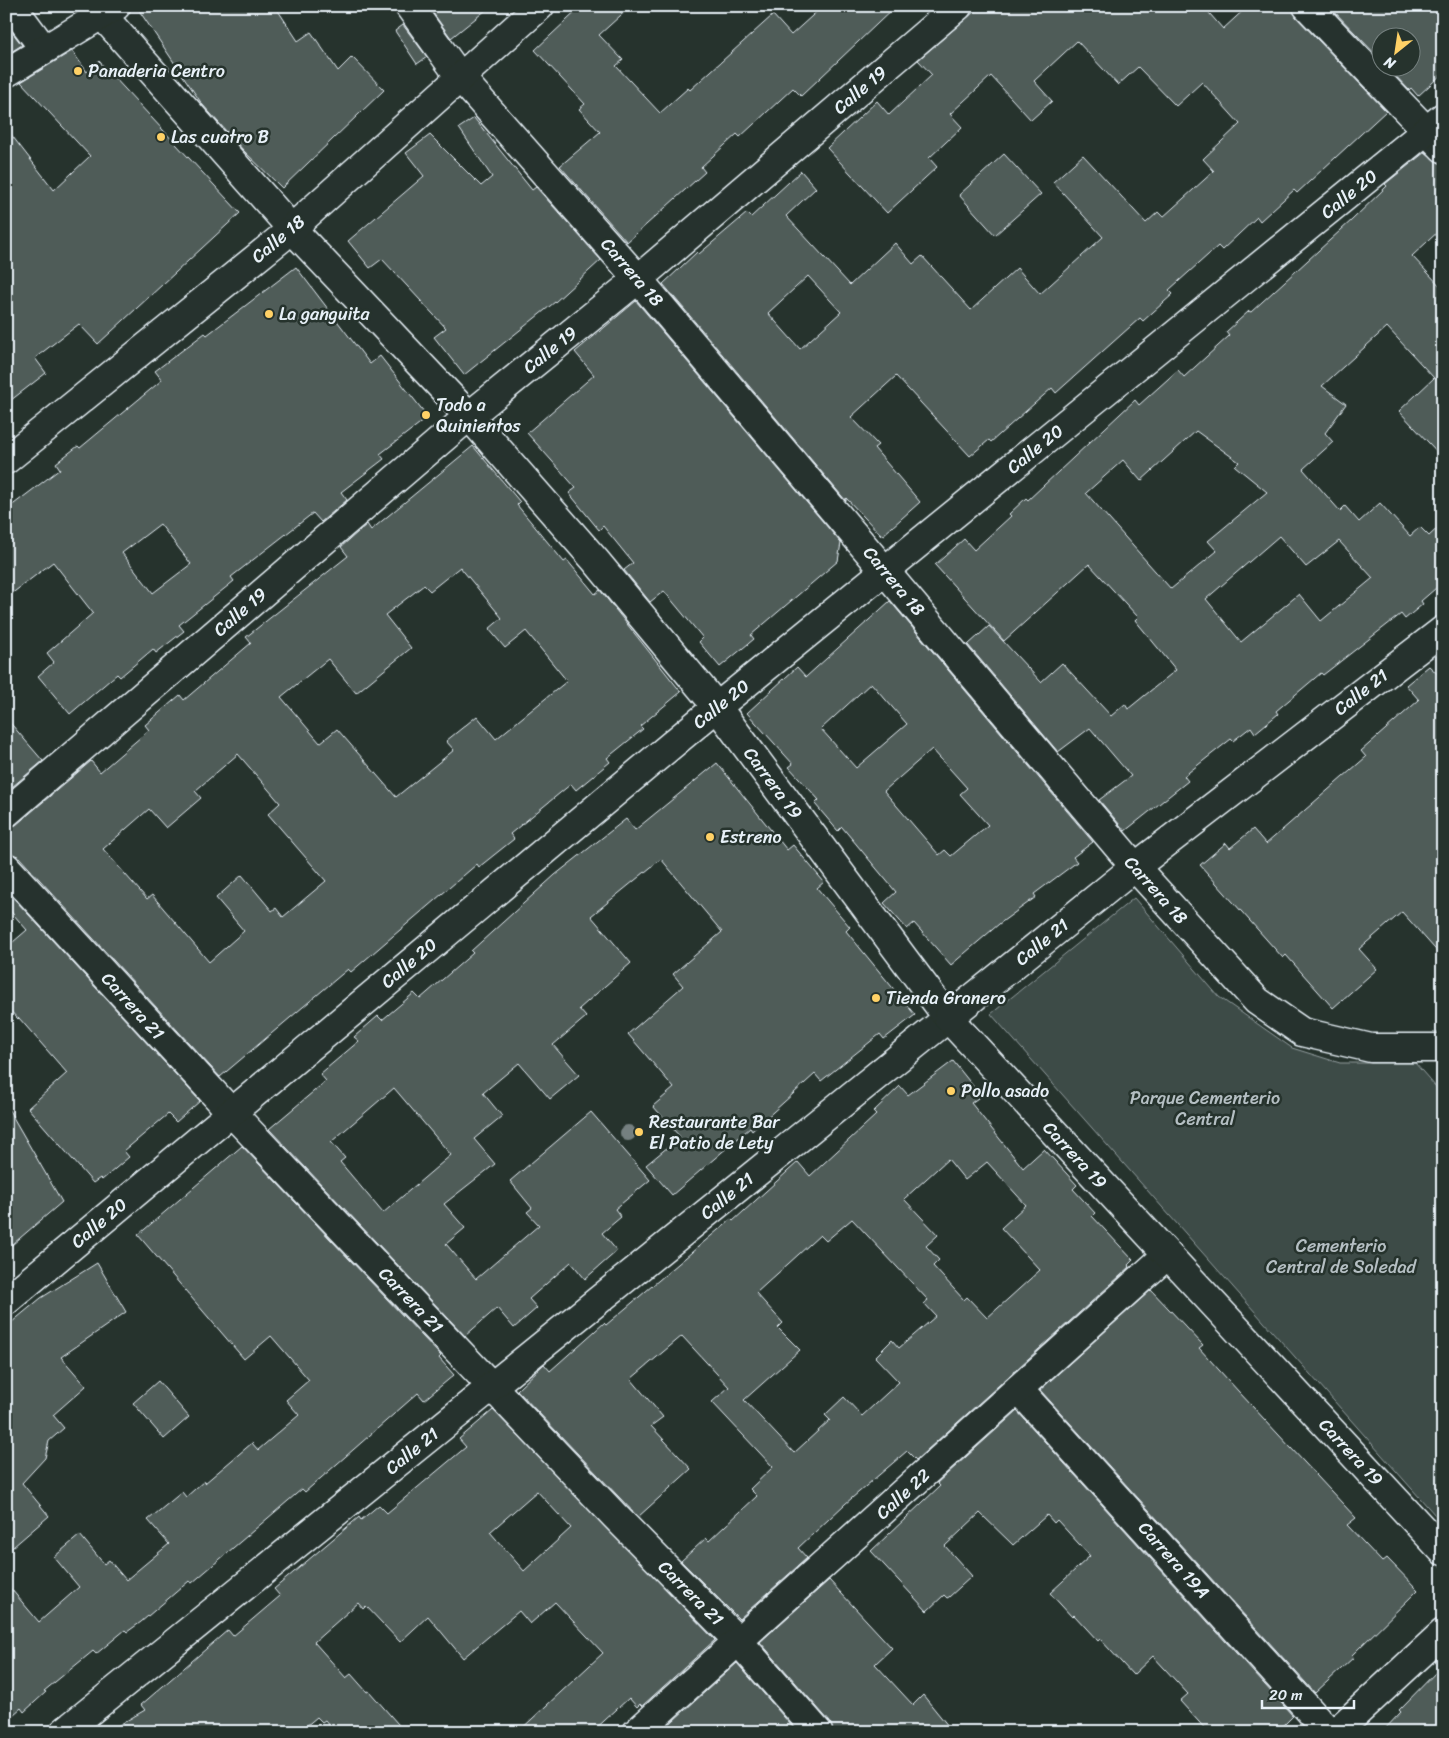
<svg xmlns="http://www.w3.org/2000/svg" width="1449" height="1738" viewBox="0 0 1449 1738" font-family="Sriracha,sans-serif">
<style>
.green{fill:#3e4b47;stroke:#939ea0}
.building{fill:#505c59;stroke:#e8f1f8;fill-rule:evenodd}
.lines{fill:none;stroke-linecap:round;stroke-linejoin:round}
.street-casing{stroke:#e8f1f8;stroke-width:31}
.secondary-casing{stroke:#e8f1f8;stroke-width:31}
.street{stroke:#26332d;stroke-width:28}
.secondary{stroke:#26332d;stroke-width:28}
.tree{fill:#758080}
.poi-dot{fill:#ffd166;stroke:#26332d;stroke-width:2}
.labels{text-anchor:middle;stroke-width:5;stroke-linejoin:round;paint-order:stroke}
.poi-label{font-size:18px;fill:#e8f1f8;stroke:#26332d;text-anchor:start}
.street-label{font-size:18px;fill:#e8f1f8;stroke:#26332d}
.park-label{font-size:18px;fill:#b5bfc3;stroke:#26332d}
</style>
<rect width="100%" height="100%" fill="#26332d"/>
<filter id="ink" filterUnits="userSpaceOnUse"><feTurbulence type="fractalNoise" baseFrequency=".02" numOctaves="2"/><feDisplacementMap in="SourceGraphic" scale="10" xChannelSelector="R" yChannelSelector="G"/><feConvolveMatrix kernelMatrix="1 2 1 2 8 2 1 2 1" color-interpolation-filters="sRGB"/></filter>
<g filter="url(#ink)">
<polygon class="green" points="1134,898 1219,997 1292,1048 1340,1063 1415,1063 1443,1095 1443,1524 991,1014"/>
<g class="building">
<polygon points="136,6 275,6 298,41 311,32 338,71 352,57 384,90 282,188 243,150 202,104"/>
<polygon points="428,6 491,6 451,38"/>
<polygon points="582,6 631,6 599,35 623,60 616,66 660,113 688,88 690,90 773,15 791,35 823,6 896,6 801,96 793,88 740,137 737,134 701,167 705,172 627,242 560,166 600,132 579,109 585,104 535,50"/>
<path d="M 981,6 L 1203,6 L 1223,29 L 1248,6 L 1292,6 L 1296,17 L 1386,111 L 1297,193 L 1294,190 L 1260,221 L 1257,217 L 1222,250 L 1218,246 L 1169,290 L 1173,294 L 1143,321 L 1140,318 L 1056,393 L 1052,388 L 991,442 L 989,440 L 970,456 L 896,376 L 851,417 L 878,445 L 874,448 L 920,502 L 882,536 L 846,498 L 846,501 L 663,284 L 697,252 L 699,254 L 747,213 L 751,217 L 801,171 L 816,188 L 786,216 L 850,285 L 895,243 L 913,264 L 922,256 L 971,310 L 1017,268 L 1040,294 L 1103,237 L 1053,182 L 1083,155 L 1146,223 L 1158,212 L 1163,217 L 1214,171 L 1203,159 L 1240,124 L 1202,82 L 1176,106 L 1138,67 L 1118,85 L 1077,41 L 1034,81 L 1052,101 L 1031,120 L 991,76 L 950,114 L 962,127 L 929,158 L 937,167 L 887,213 L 827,148 L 877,101 L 889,115 L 932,75 L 918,60 ZM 808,276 L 841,312 L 800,349 L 768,313 Z"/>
<polygon points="1329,6 1443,6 1443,73 1418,96 1411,88 1409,90 1388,68 1412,68 1412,38 1382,38 1382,61"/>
<polygon points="6,24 22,45 6,55"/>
<polygon points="403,25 427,57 417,64 395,31"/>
<polygon points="72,51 87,72 99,61 240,213 98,344 79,324 35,358 46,373 6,404 6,128 54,190 90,156 21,82"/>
<polygon points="474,118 532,190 536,187 601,260 555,302 464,375 434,337 446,328 382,259 370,268 348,241 424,176 406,153 430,135 481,186 492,177 459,128"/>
<path d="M 1425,152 L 1443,166 L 1443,227 L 1412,256 L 1443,289 L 1443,458 L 1399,411 L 1434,378 L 1387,327 L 1322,386 L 1346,404 L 1325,433 L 1333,442 L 1303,469 L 1340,511 L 1345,506 L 1359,522 L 1380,503 L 1410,536 L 1420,527 L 1429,536 L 1443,523 L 1443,582 L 1421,601 L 1423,604 L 1405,619 L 1401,614 L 1323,675 L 1321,673 L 1276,711 L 1278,714 L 1255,733 L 1251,727 L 1233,741 L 1231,739 L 1184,776 L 1188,781 L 1125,831 L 1099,800 L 1131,776 L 1090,728 L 1058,752 L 968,645 L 989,626 L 1041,682 L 1062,663 L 1111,716 L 1125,704 L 1128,709 L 1176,670 L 1135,620 L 1138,617 L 1089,564 L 1004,641 L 935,565 L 964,539 L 974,550 L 1011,516 L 1009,514 L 1026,498 L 1028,500 L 1135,400 L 1139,405 L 1178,370 L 1184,377 L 1229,336 L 1226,332 L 1249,311 L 1251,312 L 1352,220 L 1387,186 L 1385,184 ZM 1196,431 L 1239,462 L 1235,466 L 1267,492 L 1208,541 L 1217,551 L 1171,589 L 1086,493 L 1123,460 L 1141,481 ZM 1279,536 L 1306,567 L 1339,541 L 1373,578 L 1321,621 L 1299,594 L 1241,642 L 1206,599 Z"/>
<polygon points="1004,154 1041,194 995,235 959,195"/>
<path d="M 296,267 L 370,364 L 380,356 L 428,417 L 380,454 L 384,459 L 341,492 L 347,500 L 321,522 L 313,513 L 231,577 L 234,581 L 179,625 L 184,631 L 156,653 L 153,649 L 120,677 L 117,674 L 70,714 L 38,676 L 54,662 L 47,653 L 93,613 L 53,562 L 6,598 L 6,510 L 60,469 L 56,463 L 78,446 L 80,448 L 162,380 L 155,371 L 205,333 L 207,335 ZM 160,524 L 191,564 L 153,593 L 122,553 Z"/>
<polygon points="636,301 841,543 838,561 751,635 754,639 720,667 699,642 703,638 664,591 650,602 624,570 633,563 603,526 599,530 569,493 576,488 527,433 594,375 575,352"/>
<path d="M 473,446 L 520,502 L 517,505 L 564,562 L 567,560 L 595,594 L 600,590 L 681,692 L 640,726 L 643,729 L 607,758 L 610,762 L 576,790 L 571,784 L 510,834 L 514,839 L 479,867 L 477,864 L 351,972 L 348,969 L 220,1077 L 18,856 L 6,852 L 6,828 L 16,825 L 91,761 L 100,772 L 149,730 L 145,725 L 180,695 L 184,700 L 251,643 L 246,637 L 348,556 L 341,547 L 367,524 L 371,530 ZM 460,567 L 502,618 L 489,629 L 505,648 L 526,631 L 567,681 L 496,739 L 477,716 L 446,741 L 454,750 L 396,797 L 337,729 L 320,743 L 281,697 L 328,659 L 356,693 L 411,648 L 385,615 L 424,585 L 430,591 ZM 238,754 L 280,803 L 268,814 L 326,881 L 283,917 L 276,908 L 272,911 L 242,875 L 216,898 L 244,931 L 209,962 L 152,895 L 147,899 L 103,849 L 149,809 L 166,828 L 201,798 L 195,791 Z"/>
<path d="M 890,601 L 1093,842 L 1073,857 L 1077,862 L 1034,894 L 1036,897 L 999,924 L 951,965 L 914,923 L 907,929 L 884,903 L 896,892 L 842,827 L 838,831 L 815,804 L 819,800 L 789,767 L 793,764 L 747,713 L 797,667 L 806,677 ZM 871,683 L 907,724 L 856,768 L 821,729 ZM 932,749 L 967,788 L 960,794 L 988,825 L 951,856 L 945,850 L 939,855 L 884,791 Z"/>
<polygon points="1429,666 1443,679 1443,958 1402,912 1359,949 1377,969 1333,1008 1286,955 1283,958 1200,865 1226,843 1230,848 1253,829 1266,844 1366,757 1361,751 1419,700 1406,685"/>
<polygon points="6,718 43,761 6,792"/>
<path d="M 717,763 L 787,850 L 793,845 L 824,882 L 817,888 L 850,927 L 846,931 L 915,1015 L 884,1039 L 880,1034 L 821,1081 L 815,1074 L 752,1131 L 750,1128 L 672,1195 L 646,1165 L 680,1137 L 653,1106 L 674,1088 L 628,1034 L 683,986 L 673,974 L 722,932 L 661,859 L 591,916 L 631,963 L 579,1009 L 586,1017 L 553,1045 L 579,1075 L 550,1099 L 519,1063 L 483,1093 L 502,1116 L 474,1139 L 495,1164 L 444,1204 L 465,1228 L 446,1244 L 476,1279 L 539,1225 L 527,1212 L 532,1208 L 510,1181 L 591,1112 L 650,1180 L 615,1209 L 621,1217 L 602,1233 L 617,1251 L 585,1279 L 571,1262 L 529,1299 L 537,1308 L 514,1328 L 497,1308 L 465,1336 L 269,1129 L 326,1081 L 320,1074 L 359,1041 L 354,1037 L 378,1016 L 382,1020 L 414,993 L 420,999 L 473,953 L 471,951 L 555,875 L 626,819 L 635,830 ZM 394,1088 L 451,1155 L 383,1213 L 340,1162 L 345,1158 L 331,1142 Z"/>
<polygon points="6,890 200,1101 176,1122 168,1114 124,1151 129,1157 102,1180 100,1178 93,1183 28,1108 67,1073 19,1018 18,1019 6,1006 6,948 27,930 6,906"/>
<path d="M 953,1061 L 981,1096 L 971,1103 L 1023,1168 L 1044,1149 L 1077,1185 L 1073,1189 L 1095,1213 L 1092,1216 L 1133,1260 L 1128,1265 L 1130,1267 L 916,1460 L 907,1451 L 845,1504 L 798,1548 L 807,1558 L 739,1619 L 681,1561 L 706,1538 L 709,1541 L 757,1496 L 750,1489 L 773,1467 L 712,1402 L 729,1387 L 682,1336 L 631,1379 L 663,1417 L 651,1426 L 691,1469 L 638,1517 L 517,1390 L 544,1364 L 550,1371 L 604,1323 L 606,1325 L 731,1219 L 733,1221 L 798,1162 L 810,1176 L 876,1115 L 873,1112 L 900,1086 L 908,1095 ZM 948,1159 L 965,1180 L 987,1162 L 1026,1205 L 1001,1228 L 1040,1270 L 987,1318 L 967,1297 L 964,1300 L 933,1266 L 939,1260 L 926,1246 L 938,1235 L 904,1199 ZM 852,1219 L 928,1300 L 924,1303 L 936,1316 L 899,1348 L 892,1340 L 875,1357 L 899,1382 L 862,1416 L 844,1397 L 825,1415 L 830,1420 L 794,1453 L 744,1400 L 800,1350 L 778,1328 L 783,1323 L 756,1293 L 820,1235 L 826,1241 Z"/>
<polygon points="6,1105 62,1202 6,1250"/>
<polygon points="242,1146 441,1356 439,1358 454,1375 424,1400 418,1393 305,1492 302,1489 192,1583 189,1581 141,1622 127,1632 125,1630 96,1654 93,1651 44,1691 46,1692 24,1712 21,1708 6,1721 6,1583 39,1622 79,1587 54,1557 80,1535 104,1564 109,1560 126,1580 169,1544 148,1520 182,1492 186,1497 204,1481 205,1483 252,1443 258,1450 299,1415 286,1400 309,1380 271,1336 244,1359 138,1235"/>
<polygon points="97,1263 126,1312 61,1357 86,1386 53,1415 64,1428 49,1441 45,1458 22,1483 49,1516 6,1553 6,1327 41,1298"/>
<polygon points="1151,1290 1203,1345 1199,1348 1239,1392 1356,1518 1347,1525 1382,1562 1387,1558 1418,1590 1352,1655 1354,1657 1315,1693 1040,1390"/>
<polygon points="158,1381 189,1417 164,1439 133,1403"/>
<path d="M 493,1410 L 715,1640 L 642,1706 L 640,1704 L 637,1707 L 629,1698 L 592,1732 L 518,1732 L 603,1653 L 555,1602 L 530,1624 L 519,1611 L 463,1658 L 428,1616 L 400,1642 L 366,1606 L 363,1609 L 358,1603 L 314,1642 L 346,1678 L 351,1674 L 367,1692 L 369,1691 L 405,1732 L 335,1732 L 325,1720 L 322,1722 L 317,1717 L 299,1732 L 107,1732 L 145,1710 L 141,1705 L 228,1630 L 233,1636 L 280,1596 L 274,1589 L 359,1517 L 361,1520 L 379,1505 L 387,1513 L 466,1447 L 459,1439 ZM 537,1491 L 571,1528 L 524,1571 L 490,1532 Z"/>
<polygon points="1017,1411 1293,1716 1277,1732 1208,1732 1180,1701 1188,1694 1153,1656 1133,1675 1100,1639 1098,1641 1074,1615 1072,1617 1050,1593 1090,1556 1057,1520 1054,1523 1047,1515 1013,1545 980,1513 945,1546 972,1576 949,1597 947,1598 944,1595 927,1611 871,1551 940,1486 937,1483"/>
<polygon points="829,1580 892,1648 875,1664 913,1705 923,1695 953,1732 833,1732 830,1722 760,1642"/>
<polygon points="737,1663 797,1732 666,1732 664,1729"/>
<polygon points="1443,1665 1443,1732 1382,1732 1401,1712 1399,1710"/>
</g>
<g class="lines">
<g class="street-casing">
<g id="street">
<polyline points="12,6 44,49"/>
<polyline points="409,6 460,77 638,279 1135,867 1257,1001 1302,1032 1371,1048 1443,1048"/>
<polyline points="1307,6 1443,148"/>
<polyline points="102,15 292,229"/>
<polyline points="6,73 116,6"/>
<polyline points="6,813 469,416 638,279 958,6"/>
<polyline points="6,867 231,1112 615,1516 739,1642 818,1732"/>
<polyline points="6,1301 717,707 1443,117"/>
<polyline points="1018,1389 1329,1732"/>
<polyline points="64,1732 948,1018"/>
<polyline points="637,1732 1167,1255"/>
</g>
</g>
<g class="secondary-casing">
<g id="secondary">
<polyline points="292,229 469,416 595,560 717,707 948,1018 1443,1551"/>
<polyline points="6,460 280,239 540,6"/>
<polyline points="948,1018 1135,867 1443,630"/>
<polyline points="1336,1732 1443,1633"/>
</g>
</g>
<use href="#street" class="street"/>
<use href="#secondary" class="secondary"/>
</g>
<circle class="tree" cx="628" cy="1133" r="8"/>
</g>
<g class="poi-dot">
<circle cx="78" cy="71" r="5"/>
<circle cx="161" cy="137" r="5"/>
<circle cx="269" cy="314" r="5"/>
<circle cx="426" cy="415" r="5"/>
<circle cx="710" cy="837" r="5"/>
<circle cx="876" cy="998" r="5"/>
<circle cx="951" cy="1091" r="5"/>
<circle cx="639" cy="1132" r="5"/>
</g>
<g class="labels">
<g class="poi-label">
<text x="88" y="77">Panaderia Centro</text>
<text x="171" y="143">Las cuatro B</text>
<text x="279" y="320">La ganguita</text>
<text x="436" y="411">Todo a<tspan x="436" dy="21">Quinientos</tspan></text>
<text x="720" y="843">Estreno</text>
<text x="886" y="1004">Tienda Granero</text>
<text x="961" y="1097">Pollo asado</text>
<text x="649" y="1128">Restaurante Bar<tspan x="649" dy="21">El Patio de Lety</tspan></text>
</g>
<g class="street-label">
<text transform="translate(860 90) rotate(-40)" y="6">Calle 19</text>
<text transform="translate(1349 194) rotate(-39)" y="6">Calle 20</text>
<text transform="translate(278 239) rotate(-40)" y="6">Calle 18</text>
<text transform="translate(632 272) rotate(49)" y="6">Carrera 18</text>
<text transform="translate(550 350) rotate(-39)" y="6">Calle 19</text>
<text transform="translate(1035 449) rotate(-39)" y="6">Calle 20</text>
<text transform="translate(894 581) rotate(50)" y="6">Carrera 18</text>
<text transform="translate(240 612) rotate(-41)" y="6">Calle 19</text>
<text transform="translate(1361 692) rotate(-38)" y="6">Calle 21</text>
<text transform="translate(721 704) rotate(-39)" y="6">Calle 20</text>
<text transform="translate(773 783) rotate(53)" y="6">Carrera 19</text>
<text transform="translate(1156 890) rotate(48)" y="6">Carrera 18</text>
<text transform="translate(1042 942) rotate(-39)" y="6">Calle 21</text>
<text transform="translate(409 963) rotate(-40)" y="6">Calle 20</text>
<text transform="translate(133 1006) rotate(48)" y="6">Carrera 21</text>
<text transform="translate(1075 1155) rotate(47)" y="6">Carrera 19</text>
<text transform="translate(727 1196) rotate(-39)" y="6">Calle 21</text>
<text transform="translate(99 1223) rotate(-40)" y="6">Calle 20</text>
<text transform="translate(411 1300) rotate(46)" y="6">Carrera 21</text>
<text transform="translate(412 1451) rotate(-39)" y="6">Calle 21</text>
<text transform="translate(1351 1452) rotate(47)" y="6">Carrera 19</text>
<text transform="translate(903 1494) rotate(-42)" y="6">Calle 22</text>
<text transform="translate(1174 1560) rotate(48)" y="6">Carrera 19A</text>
<text transform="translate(691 1593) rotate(45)" y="6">Carrera 21</text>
</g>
<g class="park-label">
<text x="1205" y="1104">Parque Cementerio<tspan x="1205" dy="21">Central</tspan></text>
<text x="1341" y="1252">Cementerio<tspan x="1341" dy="21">Central de Soledad</tspan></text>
</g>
</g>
<rect width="1449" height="1738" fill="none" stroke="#26332d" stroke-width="25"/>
<rect x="12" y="12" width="1424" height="1713" fill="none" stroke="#e8f1f8" stroke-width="2" filter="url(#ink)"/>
<g transform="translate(1396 52) rotate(210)"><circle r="24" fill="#26332d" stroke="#747f7e"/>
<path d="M0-4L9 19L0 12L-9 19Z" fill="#ffd166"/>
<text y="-8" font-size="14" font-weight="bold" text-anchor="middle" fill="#e8f1f8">N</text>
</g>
<path d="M1262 1700v8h92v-8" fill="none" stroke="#e8f1f8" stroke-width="2.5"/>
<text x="1269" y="1700" font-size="15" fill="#e8f1f8" stroke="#26332d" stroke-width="4" paint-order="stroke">20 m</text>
</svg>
